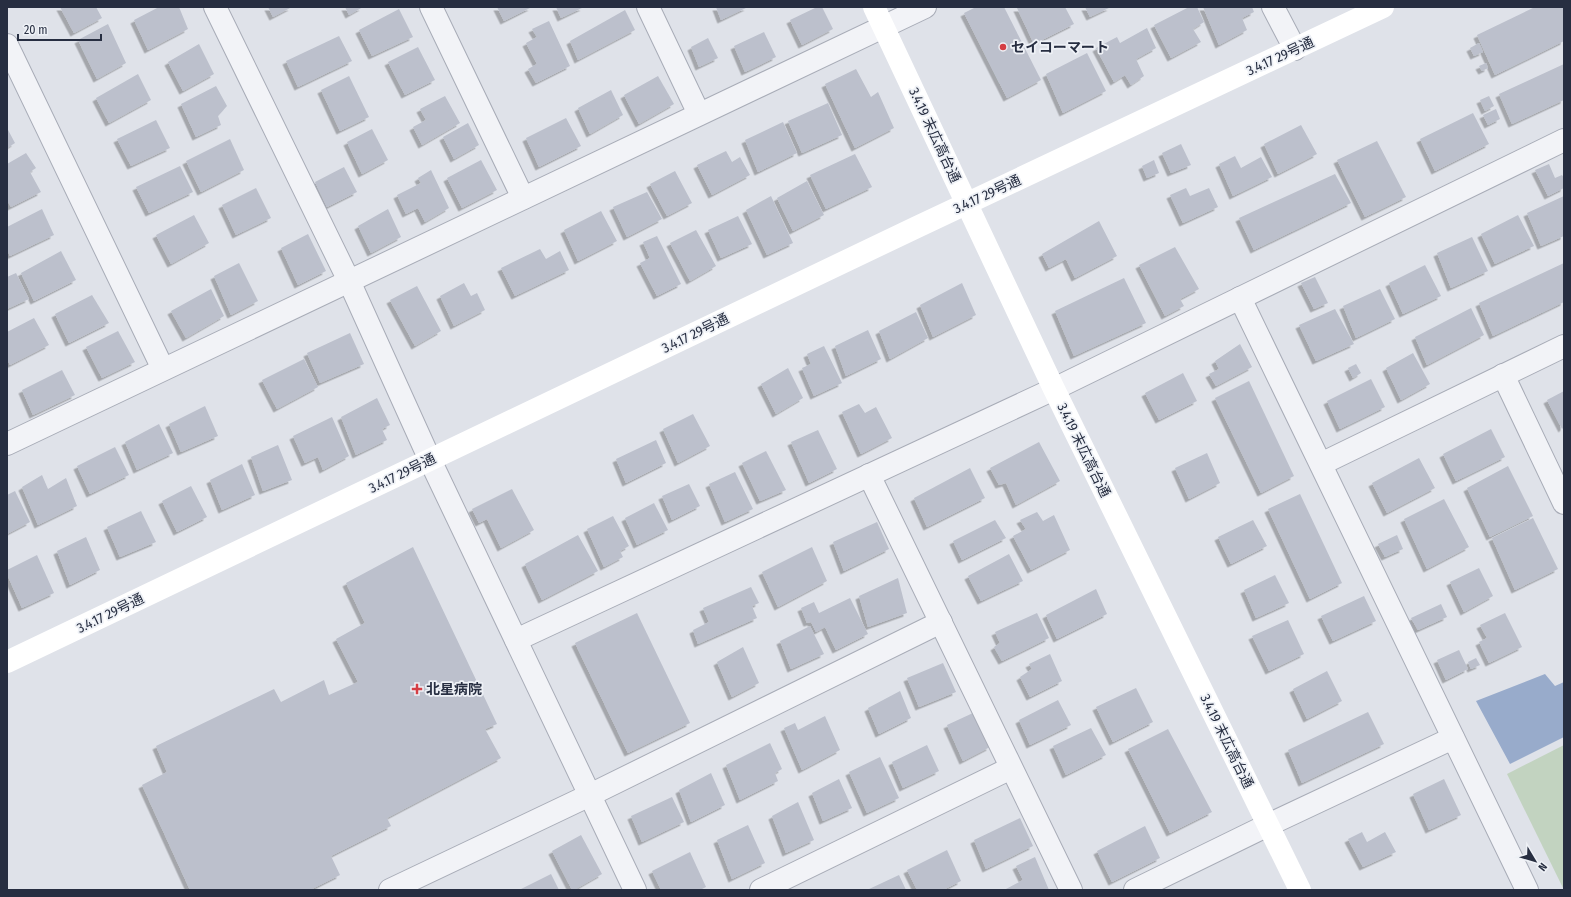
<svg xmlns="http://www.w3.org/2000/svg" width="1571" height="897" viewBox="0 0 1571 897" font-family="'Fira Sans Condensed','Noto Sans JP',sans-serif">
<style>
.green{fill:#c2d3c0}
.water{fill:#98abcb}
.building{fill:#bcc0cc;filter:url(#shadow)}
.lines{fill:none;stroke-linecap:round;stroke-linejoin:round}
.street-casing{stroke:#a8acb7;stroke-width:24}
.street{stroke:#f2f3f7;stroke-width:22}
.secondary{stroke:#fff;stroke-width:22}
.poi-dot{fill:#d43e44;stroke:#eef1f6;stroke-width:1.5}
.labels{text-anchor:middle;stroke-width:3.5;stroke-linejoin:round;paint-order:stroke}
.poi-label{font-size:14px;font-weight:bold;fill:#272e41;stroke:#eef1f6;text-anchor:start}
.street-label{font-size:14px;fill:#272e41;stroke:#eef1f6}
</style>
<defs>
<filter id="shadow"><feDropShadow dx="-3.5" dy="3.5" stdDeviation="0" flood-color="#0004"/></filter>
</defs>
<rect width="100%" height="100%" fill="#dfe2e9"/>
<polygon class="green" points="1564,745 1564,890 1507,774"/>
<polygon class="water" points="1545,674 1555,686 1564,682 1564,737 1510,764 1476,701"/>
<g class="building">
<polygon points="60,7 96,7 102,18 74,33"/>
<polygon points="159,7 179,7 188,29 148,50 134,20"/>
<polygon points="268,7 292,7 273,17"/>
<polygon points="345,7 363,7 349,15"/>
<polygon points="497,7 532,7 504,21"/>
<polygon points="556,7 584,7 561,18"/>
<polygon points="716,7 748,7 721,20"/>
<polygon points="817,7 822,7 833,29 802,45 790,20"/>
<polygon points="976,7 1004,7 1041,80 1007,98 964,13"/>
<polygon points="1065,7 1074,24 1034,44 1017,8"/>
<polygon points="1085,7 1111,7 1090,17"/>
<polygon points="1189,7 1197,7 1204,22 1193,29 1201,42 1171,58 1154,25"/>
<polygon points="1203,7 1252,7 1254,12 1242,18 1247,30 1219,45"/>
<polygon points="1535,7 1564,7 1564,41 1495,75 1477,35"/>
<polygon points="399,9 413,37 372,56 359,30"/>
<polygon points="625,10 635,30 578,60 570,41"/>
<polygon points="549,21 570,66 536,83 528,69 537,64 526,43 537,37 532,29"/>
<polygon points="108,24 126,63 97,79 78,40"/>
<polygon points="1147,28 1156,48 1136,59 1144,76 1131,85 1125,75 1114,82 1096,48 1117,37 1120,43"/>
<polygon points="764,32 776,57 745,72 734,46"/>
<polygon points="339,36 352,61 298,87 286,61"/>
<polygon points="708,38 718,58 699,67 691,47"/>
<polygon points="1479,43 1483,52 1474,56 1470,48"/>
<polygon points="199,44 214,74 183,91 168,62"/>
<polygon points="418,47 435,80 405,95 388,62"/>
<polygon points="1087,53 1106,91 1063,113 1046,74"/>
<polygon points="1486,63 1488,68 1482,71 1479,66"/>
<polygon points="1564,64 1564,100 1512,124 1499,94"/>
<polygon points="856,69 871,97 878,92 894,128 855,148 825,84"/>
<polygon points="138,74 151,100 109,123 96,98"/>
<polygon points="349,76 369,117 340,131 321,90"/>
<polygon points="658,76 674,104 639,124 624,95"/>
<polygon points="216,86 227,106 218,116 221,125 196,137 181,104"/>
<polygon points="611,90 623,115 590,134 578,108"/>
<polygon points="445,96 460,123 422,145 413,127 426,120 420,109"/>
<polygon points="1489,96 1494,106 1485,111 1480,100"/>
<polygon points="828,103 842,135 802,153 788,121"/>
<polygon points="1496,109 1500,119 1488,125 1483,115"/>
<polygon points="1473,113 1489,144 1435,171 1420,139"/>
<polygon points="566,118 581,146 539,167 526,138"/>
<polygon points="156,120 170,148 131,166 117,139"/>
<polygon points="783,122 797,153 758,172 745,140"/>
<polygon points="468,123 479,145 454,159 443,137"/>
<polygon points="1301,125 1317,154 1278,174 1264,144"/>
<polygon points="7,128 15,143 7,148"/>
<polygon points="372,129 388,160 362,174 347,142"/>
<polygon points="230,139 244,170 201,192 186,161"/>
<polygon points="1377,141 1406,197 1365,217 1337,160"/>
<polygon points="1181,144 1191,165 1171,173 1162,153"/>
<polygon points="726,151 732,162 740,157 750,175 712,195 697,165"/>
<polygon points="26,153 36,168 30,172 41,192 11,207 7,200 7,164"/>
<polygon points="855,154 872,187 826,209 810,175"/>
<polygon points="1235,156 1241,168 1261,157 1272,177 1233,196 1219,164"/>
<polygon points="481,160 497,190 462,208 447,178"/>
<polygon points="1154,160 1159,173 1147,178 1142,166"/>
<polygon points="1549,164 1555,178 1562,175 1564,178 1564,188 1548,196 1535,170"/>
<polygon points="180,166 193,192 149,213 136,187"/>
<polygon points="344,167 357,192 327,207 315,182"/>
<polygon points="431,170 449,208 425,222 418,208 406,214 397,195 421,183 418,178"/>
<polygon points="675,171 692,203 667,216 650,184"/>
<polygon points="1335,174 1351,203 1254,250 1239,218"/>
<polygon points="807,181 824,215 793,231 777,198"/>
<polygon points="256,188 271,218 236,235 222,205"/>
<polygon points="1186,188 1190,196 1209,188 1218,207 1183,223 1170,195"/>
<polygon points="647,192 662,219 627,237 613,207"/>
<polygon points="771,196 793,243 767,255 746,210"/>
<polygon points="1564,196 1564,236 1541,246 1527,213"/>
<polygon points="42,209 54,235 10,256 7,249 7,227"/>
<polygon points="388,209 401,237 371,253 358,226"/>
<polygon points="601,211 617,241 578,261 564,230"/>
<polygon points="194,215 209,243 171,264 156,235"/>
<polygon points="1518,215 1534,246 1495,264 1481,234"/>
<polygon points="738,216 752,244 721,258 708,230"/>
<polygon points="1099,221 1117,256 1075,278 1066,259 1049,268 1042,254"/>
<polygon points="696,230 716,266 690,281 670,243"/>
<polygon points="308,234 326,271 298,285 281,248"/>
<polygon points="657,236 681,284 657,296 640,263 650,258 643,242"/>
<polygon points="1472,237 1488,271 1451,288 1437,253"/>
<polygon points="1175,247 1199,289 1180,299 1184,306 1165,316 1139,265"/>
<polygon points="540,249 546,259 560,251 569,270 515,296 501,268"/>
<polygon points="61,251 76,280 34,301 21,273"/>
<polygon points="239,263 258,301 231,315 214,276"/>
<polygon points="1564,263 1564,302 1493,336 1479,303"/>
<polygon points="1425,265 1441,296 1403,314 1389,283"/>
<polygon points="16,273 29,299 7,309 7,277"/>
<polygon points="1315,277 1328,303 1314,309 1301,283"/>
<polygon points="1124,278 1146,323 1074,356 1055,311"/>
<polygon points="464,283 471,296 477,293 485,310 454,326 440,296"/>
<polygon points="962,283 976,315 933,337 920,305"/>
<polygon points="417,286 441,331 415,346 390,300"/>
<polygon points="211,289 224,316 186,338 171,311"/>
<polygon points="1380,289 1395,319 1356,338 1343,306"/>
<polygon points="92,295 109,323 69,343 55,314"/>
<polygon points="1471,308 1484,335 1427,365 1415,337"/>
<polygon points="1335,309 1354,344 1316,361 1299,325"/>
<polygon points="916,312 928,338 890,359 879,331"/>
<polygon points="34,318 49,345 10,365 7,359 7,332"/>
<polygon points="868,330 881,359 846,376 835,346"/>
<polygon points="118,331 135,362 102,378 86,347"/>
<polygon points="350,333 364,364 320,383 307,353"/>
<polygon points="1240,344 1252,367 1216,386 1209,374 1219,369 1215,361"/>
<polygon points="824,346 842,383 814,396 802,368 811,364 807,354"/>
<polygon points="1413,353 1430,384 1401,400 1386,368"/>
<polygon points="304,359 318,387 277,409 262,380"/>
<polygon points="1356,364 1361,373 1353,378 1348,368"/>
<polygon points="788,368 803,398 776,414 761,384"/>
<polygon points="62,370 75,395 33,415 22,390"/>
<polygon points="1183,373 1197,401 1159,420 1145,393"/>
<polygon points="1371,379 1385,407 1340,429 1327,401"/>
<polygon points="1249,381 1294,476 1261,493 1215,398"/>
<polygon points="1564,391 1564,427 1562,429 1547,400"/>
<polygon points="377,398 390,425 382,429 387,440 356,455 341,417"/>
<polygon points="859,404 865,413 876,407 892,438 861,454 842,412"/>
<polygon points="205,406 218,436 181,452 169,424"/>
<polygon points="693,414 710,446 678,463 663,429"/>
<polygon points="332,417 349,456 323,470 318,457 305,463 293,436"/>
<polygon points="159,424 173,453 137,470 125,442"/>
<polygon points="1491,429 1505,457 1456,481 1443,454"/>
<polygon points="818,430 837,469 809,483 791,442"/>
<polygon points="656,440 666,463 626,483 616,459"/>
<polygon points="1039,442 1060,481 1016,505 1006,483 999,485 990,468"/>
<polygon points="278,445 292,480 263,491 251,457"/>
<polygon points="115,447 129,475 90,494 77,466"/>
<polygon points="766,451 786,490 760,501 742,463"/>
<polygon points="1207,453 1220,483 1189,499 1175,468"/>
<polygon points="1419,458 1435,488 1387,513 1372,483"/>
<polygon points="242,464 255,495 222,510 210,480"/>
<polygon points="1508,466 1533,516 1490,537 1467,488"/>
<polygon points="970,468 985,498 927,527 914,498"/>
<polygon points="735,472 753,509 725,522 709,484"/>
<polygon points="42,475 48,489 66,478 77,506 38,525 22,487"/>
<polygon points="689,484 700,506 672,520 662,496"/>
<polygon points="191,486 207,517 177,532 162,501"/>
<polygon points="512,489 534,530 501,548 487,519 479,523 472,509"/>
<polygon points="15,491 30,522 7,534 7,495"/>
<polygon points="1300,494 1342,583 1310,599 1268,509"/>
<polygon points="1444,499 1469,547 1427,569 1404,519"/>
<polygon points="654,503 668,530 637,545 625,518"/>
<polygon points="141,511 156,542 120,557 107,527"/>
<polygon points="1037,512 1043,521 1054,515 1070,550 1031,570 1013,536 1026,529 1020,520"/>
<polygon points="613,516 629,546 620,551 623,557 604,567 587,529"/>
<polygon points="1533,518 1558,569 1515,590 1492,538"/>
<polygon points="995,520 1006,538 962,560 953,541"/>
<polygon points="1253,520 1267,546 1231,564 1218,537"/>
<polygon points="877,522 889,549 844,571 833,542"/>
<polygon points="578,535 598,571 542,600 525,564"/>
<polygon points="1397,535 1403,549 1385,557 1378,544"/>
<polygon points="86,537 100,570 70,585 57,551"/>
<polygon points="413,547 497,724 485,729 501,758 387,818 391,826 331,856 340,875 310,890 190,890 142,785 167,772 156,746 274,689 281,702 324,680 329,695 358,682 336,639 365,623 346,583"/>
<polygon points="812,547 827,581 778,607 762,572"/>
<polygon points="1009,554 1023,581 981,601 968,576"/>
<polygon points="37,555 54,593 22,608 7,574 7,570"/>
<polygon points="1479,568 1493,596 1464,612 1450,582"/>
<polygon points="1275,575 1289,603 1256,618 1244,590"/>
<polygon points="898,578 907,613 868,627 859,596"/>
<polygon points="751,587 759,603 752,606 757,618 698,644 693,630 709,622 703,608"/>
<polygon points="1096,589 1107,614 1057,639 1046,615"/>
<polygon points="1364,596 1376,621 1333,641 1321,616"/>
<polygon points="850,598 868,634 836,650 825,627 816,632 811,622 807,623 801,608 814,602 819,613"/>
<polygon points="1441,604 1447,617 1418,630 1411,618"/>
<polygon points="637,613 690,723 628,753 575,643"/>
<polygon points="1037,613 1049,638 1002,661 994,647 1000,643 995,632"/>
<polygon points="1505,613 1522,647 1489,663 1479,642 1487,638 1480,625"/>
<polygon points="1288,620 1304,654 1269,671 1252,636"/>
<polygon points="810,626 824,654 791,669 780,641"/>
<polygon points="743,647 759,683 732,697 717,662"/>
<polygon points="1459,650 1468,669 1446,680 1437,660"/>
<polygon points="1050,654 1062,681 1030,697 1020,677 1032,669 1029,664"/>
<polygon points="1476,658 1480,665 1471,669 1468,662"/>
<polygon points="943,663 956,692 919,707 907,678"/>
<polygon points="1327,671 1342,701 1307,719 1293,689"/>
<polygon points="1136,688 1153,722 1113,742 1096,707"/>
<polygon points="900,691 911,718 879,734 868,708"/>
<polygon points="1058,700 1071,725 1030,745 1019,720"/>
<polygon points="1368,712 1384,744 1302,783 1288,750"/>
<polygon points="973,713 990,747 963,761 947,725"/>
<polygon points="825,716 840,750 802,770 784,728 795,723 798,730"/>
<polygon points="1091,728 1106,755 1066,775 1053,746"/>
<polygon points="1168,729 1212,812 1170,833 1128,749"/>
<polygon points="770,743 782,769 775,773 778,781 740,800 726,765"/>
<polygon points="927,745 939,771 903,788 892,762"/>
<polygon points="880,757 899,798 867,813 849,772"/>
<polygon points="711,773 725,805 691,822 679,790"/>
<polygon points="839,779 852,808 823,821 812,793"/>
<polygon points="1444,779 1461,815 1429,830 1413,794"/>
<polygon points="672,797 684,822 642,842 631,816"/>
<polygon points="798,802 814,840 786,853 772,816"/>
<polygon points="1020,818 1033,846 986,869 974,840"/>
<polygon points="748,825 765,863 732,879 717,840"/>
<polygon points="1145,826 1160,858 1112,882 1097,851"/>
<polygon points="1362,832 1367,842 1385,832 1396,852 1363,867 1348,839"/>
<polygon points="581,835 602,874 574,890 572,890 552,851"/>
<polygon points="947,850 961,881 943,890 917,890 907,870"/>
<polygon points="690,852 706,887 700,890 661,890 652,871"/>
<polygon points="1035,857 1049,890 1004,890 1023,880 1016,866"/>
<polygon points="551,874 559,890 519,890"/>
<polygon points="899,875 906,890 867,890"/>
</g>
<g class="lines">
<g class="street-casing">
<g id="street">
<polyline points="215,7 349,281 430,460 635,890"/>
<polyline points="431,7 523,198"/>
<polyline points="648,7 699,114"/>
<polyline points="1273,7 1295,49"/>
<polyline points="7,45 163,369"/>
<polyline points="1240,298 1527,890"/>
<polyline points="1503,375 1564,503"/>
<polyline points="7,444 925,7"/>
<polyline points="1321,464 1564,346"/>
<polyline points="869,475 1071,890"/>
<polyline points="516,640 1054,389 1564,140"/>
<polyline points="390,890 590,795 941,622"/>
<polyline points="761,890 1011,768"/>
<polyline points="1135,890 1268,825 1453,738"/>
</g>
</g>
<use href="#street" class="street"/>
<g class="secondary">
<polyline points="874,7 1054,389 1300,890"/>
<polyline points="7,662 917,227 1383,7"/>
</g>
</g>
<g class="poi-dot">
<circle cx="1003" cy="47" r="4"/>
<path d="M415 683h4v4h4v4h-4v4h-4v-4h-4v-4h4z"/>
</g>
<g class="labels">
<g class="poi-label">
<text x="1011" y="52">セイコーマート</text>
<text x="426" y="694">北星病院</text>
</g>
<g class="street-label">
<text transform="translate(1280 56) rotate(-25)" y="5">3.4.17 29号通</text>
<text transform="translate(935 135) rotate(65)" y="5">3.4.19 末広高台通</text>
<text transform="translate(987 194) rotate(-25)" y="5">3.4.17 29号通</text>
<text transform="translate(695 333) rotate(-26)" y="5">3.4.17 29号通</text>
<text transform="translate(1084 450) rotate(64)" y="5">3.4.19 末広高台通</text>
<text transform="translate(402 473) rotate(-26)" y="5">3.4.17 29号通</text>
<text transform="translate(110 613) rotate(-26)" y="5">3.4.17 29号通</text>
<text transform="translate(1227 741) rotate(64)" y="5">3.4.19 末広高台通</text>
</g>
</g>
<rect width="1571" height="897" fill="none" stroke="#272e41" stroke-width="16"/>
<g transform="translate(1535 861) rotate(128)" stroke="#eef1f6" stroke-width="3" paint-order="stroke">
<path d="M0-3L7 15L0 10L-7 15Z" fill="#272e41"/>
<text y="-6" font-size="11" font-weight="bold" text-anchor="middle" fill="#272e41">N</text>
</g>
<path d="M18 34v6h83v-6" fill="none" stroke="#272e41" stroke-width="2"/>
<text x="24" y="34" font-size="12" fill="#272e41" stroke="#eef1f6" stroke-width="3" paint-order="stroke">20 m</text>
</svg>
